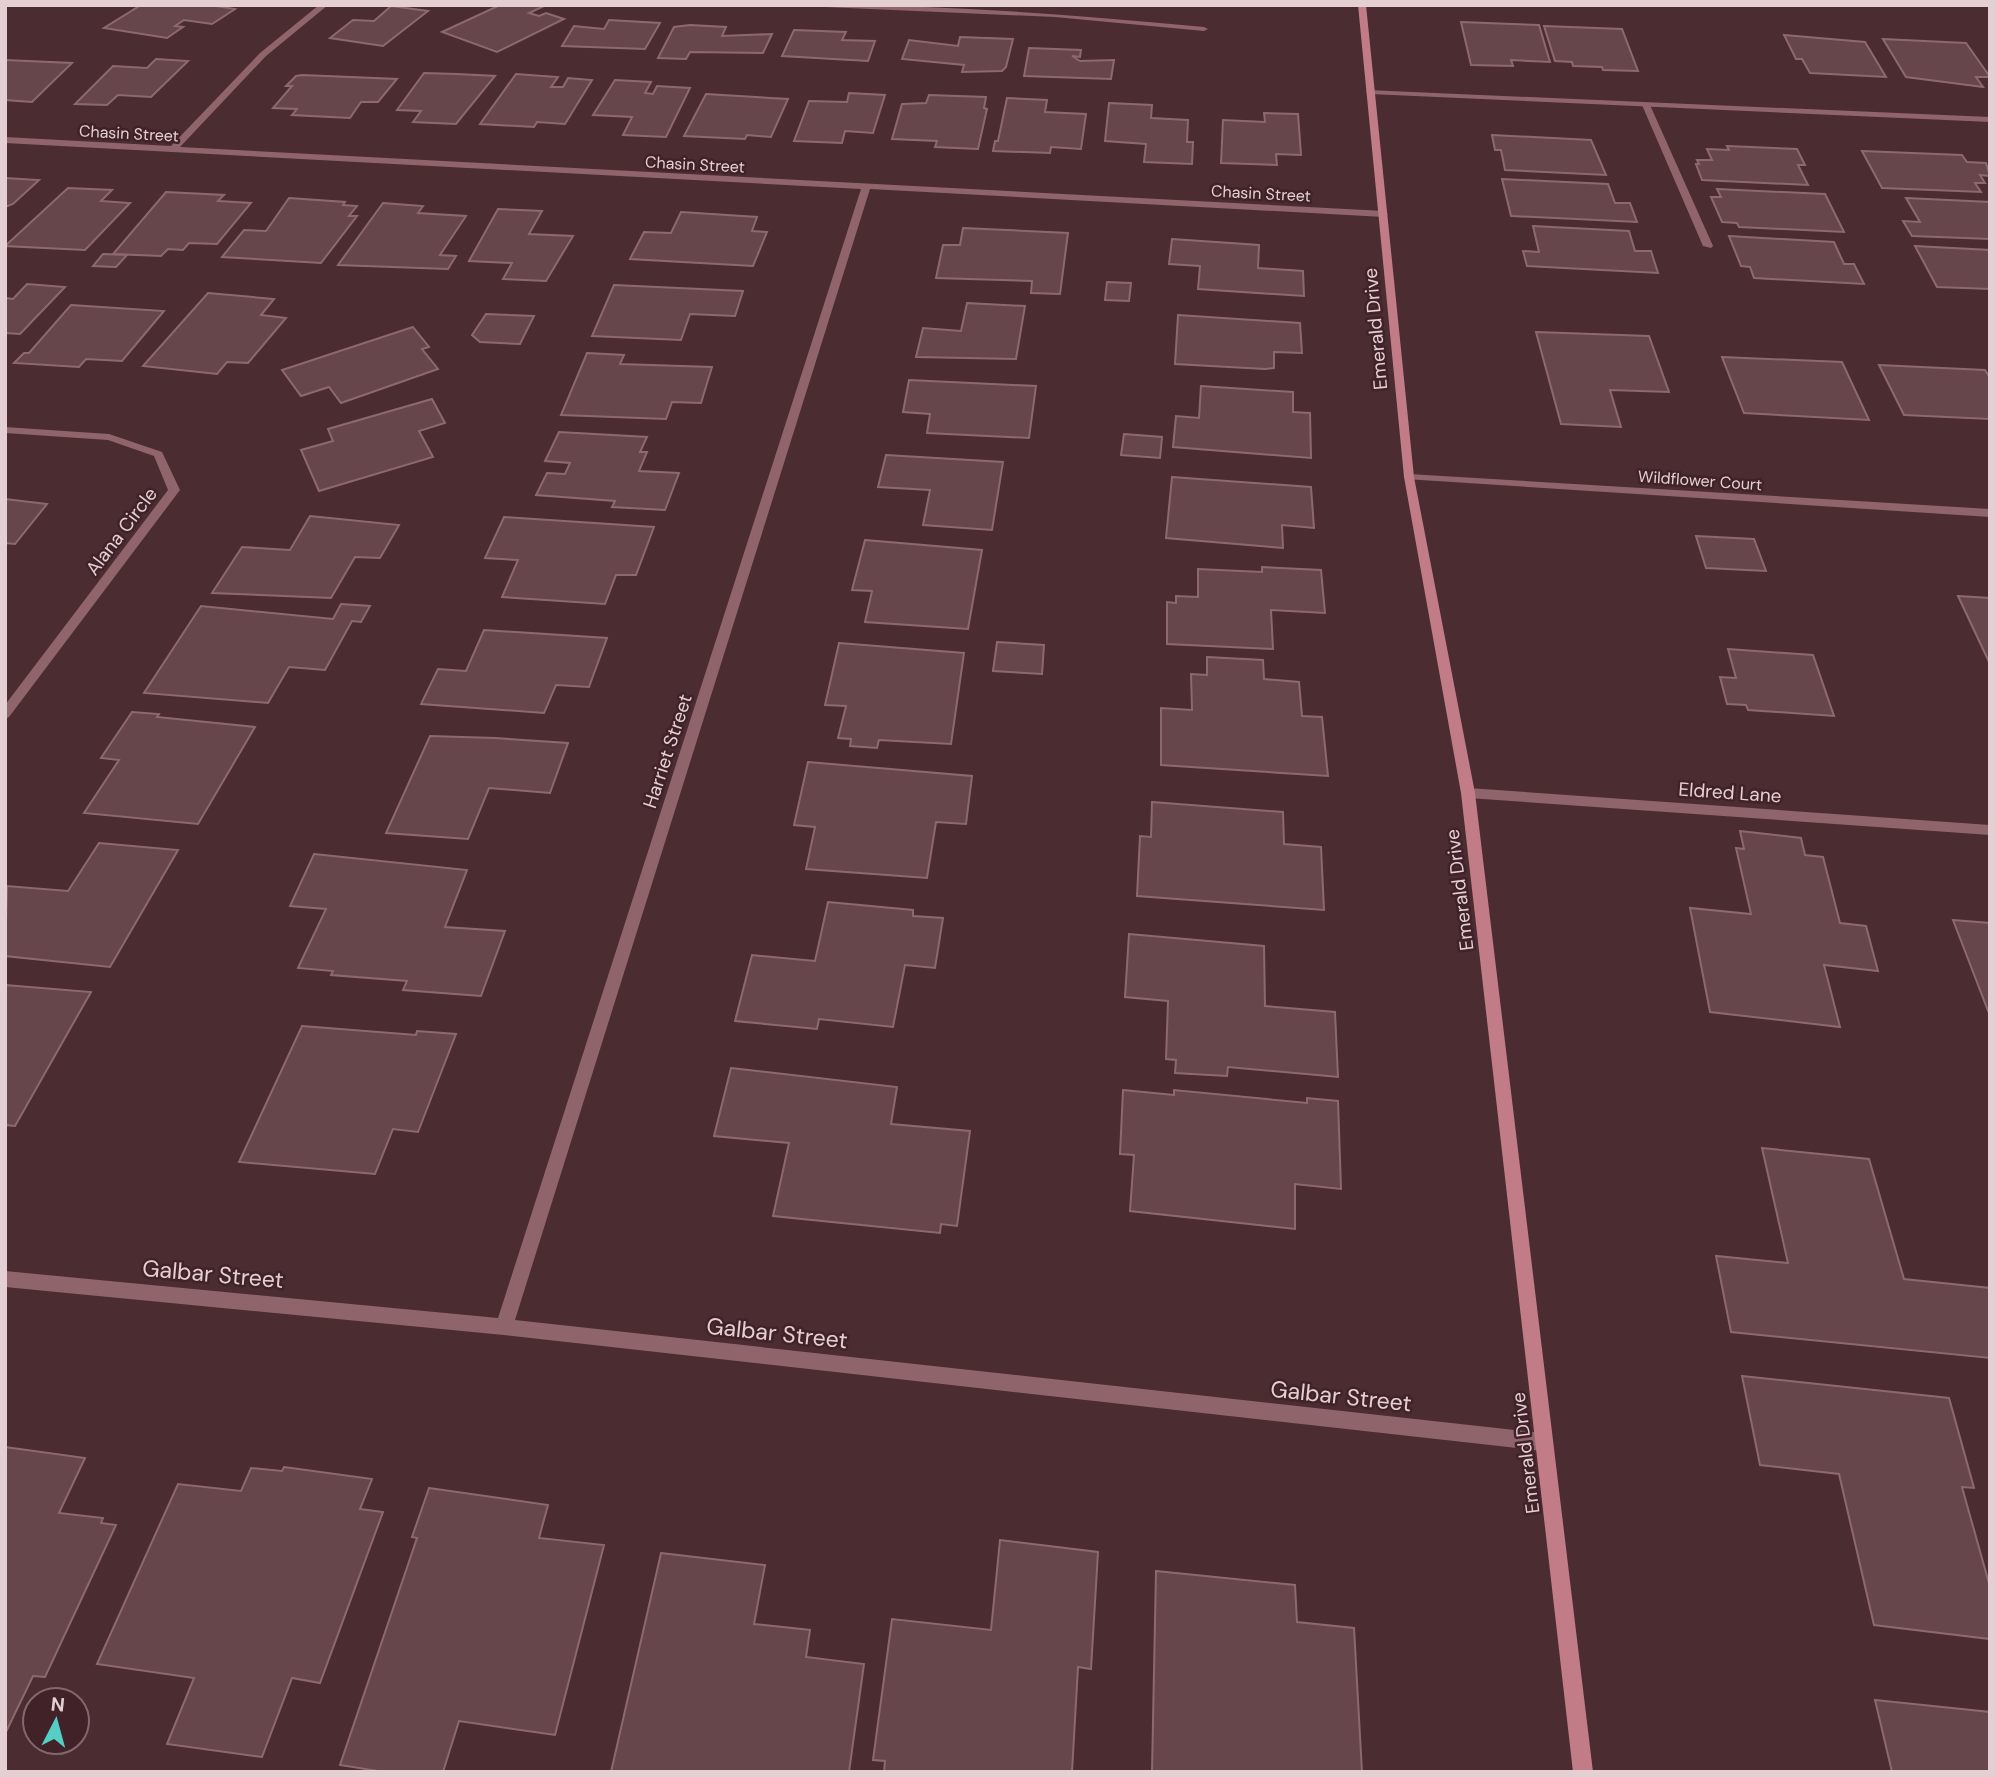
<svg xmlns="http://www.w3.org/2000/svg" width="1995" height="1777" viewBox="0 0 1995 1777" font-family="'DM Sans',sans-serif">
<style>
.building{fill:#66464b;stroke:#8d696e;stroke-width:2}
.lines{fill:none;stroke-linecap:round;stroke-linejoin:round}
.lane{fill:#90646b;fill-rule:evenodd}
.street{fill:#90646b;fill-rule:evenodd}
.secondary{fill:#c17c88;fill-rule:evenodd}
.labels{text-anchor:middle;stroke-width:5;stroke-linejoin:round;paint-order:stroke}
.far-street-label{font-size:16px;fill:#e4d0d3;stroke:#402228}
.street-label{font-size:19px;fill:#e4d0d3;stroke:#402228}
.near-street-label{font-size:23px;fill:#e4d0d3;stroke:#402228}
</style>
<rect width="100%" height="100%" fill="#4b2c31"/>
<g class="building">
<polygon points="141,5 210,5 235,9 212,24 184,20 175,26 183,27 167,38 104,28"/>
<polygon points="500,5 546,5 529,13 539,16 546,13 564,19 497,52 442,32"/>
<polygon points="391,6 428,11 383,46 330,38 353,20 374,21"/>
<polygon points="609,20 660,23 645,49 562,46 574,26 604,29"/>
<polygon points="1461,22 1539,25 1550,62 1511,60 1513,66 1471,65"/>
<polygon points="690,25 726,27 722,36 772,34 763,53 690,52 686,59 658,58 674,27"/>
<polygon points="1544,26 1622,29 1638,71 1603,70 1602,67 1573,66 1572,62 1555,61"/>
<polygon points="794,30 846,32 842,40 875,41 868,61 782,56"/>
<polygon points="1784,35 1865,42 1886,77 1810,73 1802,59 1796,59"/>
<polygon points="960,37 1013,39 1006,67 1002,71 962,72 964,65 902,59 909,40 958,46"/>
<polygon points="1883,39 1966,43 1990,77 1976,77 1983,87 1906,77"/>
<polygon points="1029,48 1081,50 1080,57 1072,56 1080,61 1114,60 1111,79 1024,76"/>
<polygon points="156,59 188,61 151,97 118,95 107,105 75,104 113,66 147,68"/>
<polygon points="5,60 72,63 32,102 5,100"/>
<polygon points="424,73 457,74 495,76 456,124 413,122 421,111 397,110"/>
<polygon points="516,74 558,77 551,87 563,87 568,78 592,80 565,124 537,122 534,127 480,124"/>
<polygon points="302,75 397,79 378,102 361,102 350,118 292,115 297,109 273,108 292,86 286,86 296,76"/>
<polygon points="615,80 651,82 645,93 653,94 657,86 690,88 666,137 623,135 632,117 593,115"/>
<polygon points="849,93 885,95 873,133 845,131 842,143 794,141 809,101 847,102"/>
<polygon points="706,94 788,99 771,137 747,135 745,139 684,136"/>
<polygon points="929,95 986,97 984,108 987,109 978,149 935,147 937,141 892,139 902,104 926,103"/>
<polygon points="1007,98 1047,100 1045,112 1086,114 1081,149 1051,147 1050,153 993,151 995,141 998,141"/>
<polygon points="1109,103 1152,105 1151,118 1188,120 1187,142 1193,142 1192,164 1144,162 1146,144 1105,141"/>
<polygon points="1264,113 1298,114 1301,155 1276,154 1277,165 1221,163 1223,120 1265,122"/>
<polygon points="1492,135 1591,140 1606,175 1505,170 1501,150 1495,150"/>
<polygon points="1727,146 1797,149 1805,165 1798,165 1808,185 1702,180 1696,164 1699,164 1697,160 1712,160 1707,149 1729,150"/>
<polygon points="1862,151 1962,155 1967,162 1986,163 1990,176 1980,175 1985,183 1975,183 1981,192 1882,188"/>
<polygon points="5,178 39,180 13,204 5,207"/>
<polygon points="1502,179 1608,184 1615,203 1630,203 1637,222 1511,216"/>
<polygon points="68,188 112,190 101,201 130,203 85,250 5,246"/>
<polygon points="1717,189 1825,194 1844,232 1739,227 1737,223 1722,222 1711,197 1721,197"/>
<polygon points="166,192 224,195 218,201 251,203 217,244 189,243 183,250 168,249 161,256 113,254"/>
<polygon points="289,198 345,202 343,205 357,206 349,216 357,216 321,263 222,257 244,230 266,231"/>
<polygon points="1906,198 1990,202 1990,239 1912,236 1903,221 1920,222"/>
<polygon points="383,203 423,206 418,213 466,216 440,255 456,256 448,269 338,265"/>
<polygon points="498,209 542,211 529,234 573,236 546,281 503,279 512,263 469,261"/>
<polygon points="681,212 757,217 752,231 767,232 753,266 630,259 644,232 671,233"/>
<polygon points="1533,226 1629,231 1635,251 1651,251 1658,273 1527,266 1523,251 1539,252"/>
<polygon points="963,228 1068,233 1060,294 1031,293 1032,281 936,278 943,245 960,245"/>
<polygon points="1729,236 1834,242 1844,264 1854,264 1864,284 1754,278 1750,267 1741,266"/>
<polygon points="1172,239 1259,245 1258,268 1303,271 1304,296 1198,289 1200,266 1169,264"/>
<polygon points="1915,246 1990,250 1990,289 1937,287"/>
<polygon points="103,254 127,255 116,267 93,266"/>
<polygon points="1107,282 1131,283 1129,301 1105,300"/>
<polygon points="27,284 65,287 20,334 5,333 5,298 13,299"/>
<polygon points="614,285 743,291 735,316 690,314 681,340 592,336"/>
<polygon points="208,293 274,299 261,315 286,318 248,363 227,362 217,374 143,366"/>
<polygon points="967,303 1025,306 1016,359 916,357 923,328 961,331"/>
<polygon points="71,305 164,311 122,361 86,359 79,367 14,363 24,353 29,353"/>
<polygon points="486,314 534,316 520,344 480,342 472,335"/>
<polygon points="1178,315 1300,323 1302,353 1274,352 1274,368 1265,369 1175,364"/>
<polygon points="413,327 429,347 422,349 438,369 341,403 329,387 301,396 282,370"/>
<polygon points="1536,332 1649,336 1669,392 1610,390 1621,427 1561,424"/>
<polygon points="587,353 624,355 620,364 712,367 701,403 672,402 666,419 561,415"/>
<polygon points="1722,357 1842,362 1869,420 1744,413"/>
<polygon points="1879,365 1985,370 1990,378 1990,419 1904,415"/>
<polygon points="909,380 1036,386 1029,438 927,433 930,414 903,412"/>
<polygon points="1201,386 1293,392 1293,412 1310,413 1311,458 1173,447 1176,416 1199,418"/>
<polygon points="432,399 445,423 419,431 433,457 319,491 301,450 333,441 328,429"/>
<polygon points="559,432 647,437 640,452 647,452 639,471 679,473 665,510 612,507 615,501 536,495 547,473 565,474 570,463 545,461"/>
<polygon points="1124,434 1162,437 1160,458 1121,455"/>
<polygon points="886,455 1003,462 992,530 923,525 930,490 878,487"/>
<polygon points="1172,477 1311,487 1314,528 1282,525 1283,548 1166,538"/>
<polygon points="5,499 47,504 15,544 5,543"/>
<polygon points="310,516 399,525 380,558 355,557 331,598 212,593 242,547 290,550"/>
<polygon points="504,517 654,527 636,575 616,575 605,604 502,597 518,560 485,558"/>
<polygon points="1696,536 1754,539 1766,571 1706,568"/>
<polygon points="865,540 982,550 968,629 865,622 872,591 852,590"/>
<polygon points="1262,567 1321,570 1325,613 1271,610 1273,649 1167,644 1167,602 1176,603 1176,596 1198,597 1198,569 1262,572"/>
<polygon points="1958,596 1990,598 1990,664"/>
<polygon points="341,604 370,606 361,622 352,621 325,670 289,667 268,703 144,693 201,606 333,619"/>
<polygon points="484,630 607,638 589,687 556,685 544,713 421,704 438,669 466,671"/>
<polygon points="997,642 1044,645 1042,674 993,671"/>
<polygon points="839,643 964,653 951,744 879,740 877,748 850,746 851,739 838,738 846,706 825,705"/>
<polygon points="1728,649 1813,655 1834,716 1748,710 1746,705 1727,704 1720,677 1736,678"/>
<polygon points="1207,657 1263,660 1264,679 1299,682 1302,716 1322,717 1328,776 1161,765 1161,708 1192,710 1191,674 1207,675"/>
<polygon points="132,712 159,714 157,717 255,727 198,824 84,813 119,760 101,758"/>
<polygon points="430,736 495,738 568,743 550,793 489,788 468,839 386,833"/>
<polygon points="808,762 972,776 966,824 936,822 927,878 806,869 815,827 794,825"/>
<polygon points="1152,802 1283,812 1284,844 1321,847 1324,910 1137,896 1140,836 1151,837"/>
<polygon points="1740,831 1801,838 1805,855 1823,857 1840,923 1866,926 1878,971 1824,965 1840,1027 1710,1012 1690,908 1751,914 1736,848 1744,849"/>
<polygon points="99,843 178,850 110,967 5,956 7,886 68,891"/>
<polygon points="314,854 467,870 445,927 505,931 481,996 403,990 407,981 331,975 333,971 298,968 326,909 290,906"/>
<polygon points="828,902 913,910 913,916 943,918 935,968 905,965 893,1027 819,1019 817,1029 735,1021 752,955 815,961"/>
<polygon points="1953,920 1990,923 1990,1016"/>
<polygon points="1129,934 1264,946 1265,1006 1335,1012 1338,1077 1228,1067 1227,1076 1175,1073 1176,1060 1166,1059 1168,1001 1125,997"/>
<polygon points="5,985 91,992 15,1126 5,1125"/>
<polygon points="302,1026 416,1035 417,1031 456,1034 418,1132 393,1129 375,1174 239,1162"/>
<polygon points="731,1068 897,1087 891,1124 970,1131 957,1226 941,1224 940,1233 773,1216 789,1143 714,1136"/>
<polygon points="1123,1090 1174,1095 1174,1090 1307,1103 1307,1098 1338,1101 1341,1189 1295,1184 1295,1229 1130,1211 1134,1155 1120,1154"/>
<polygon points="1762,1148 1869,1159 1904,1279 1990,1288 1990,1358 1731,1332 1716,1256 1788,1263"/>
<polygon points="1742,1376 1949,1398 1974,1488 1962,1487 1990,1587 1990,1639 1874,1625 1839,1474 1760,1465"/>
<polygon points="5,1447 85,1458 59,1513 103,1518 101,1523 116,1525 45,1677 33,1676 5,1734"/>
<polygon points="284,1467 372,1479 360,1509 383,1512 320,1683 292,1678 262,1757 167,1744 194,1678 97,1664 178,1484 241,1491 251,1468 282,1471"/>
<polygon points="429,1488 548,1505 539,1538 604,1545 555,1735 459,1721 443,1772 384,1772 340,1765 417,1538 412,1537"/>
<polygon points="1000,1540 1098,1552 1091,1669 1078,1667 1072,1772 884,1772 885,1761 873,1760 892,1619 991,1630"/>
<polygon points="661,1553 765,1565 754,1624 810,1630 806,1657 864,1664 849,1772 611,1772"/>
<polygon points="1156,1571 1295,1585 1297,1622 1354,1628 1362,1772 1152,1772"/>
<polygon points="1875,1700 1990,1712 1990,1772 1892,1772"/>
</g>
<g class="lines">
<polygon class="lane" points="1643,103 1650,105 1713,246 1711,248 1703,246 1642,105"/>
<g class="street">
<polygon points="319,5 328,5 266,56 180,147 1384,211 1388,214 1384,217 870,189 515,1320 1543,1433 1549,1436 1552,1442 1549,1448 1543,1451 504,1335 5,1287 5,1271 498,1318 861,189 5,143 5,137 171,146 260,53"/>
<path d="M 821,5 C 950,5 1077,15 1204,27 L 1208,29 L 1204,31 L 1055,17 L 825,7 Z"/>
<polygon points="1367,90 1990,117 1990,122 1370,94 1366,92"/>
<polygon points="5,427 109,434 162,452 180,490 9,717 5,719 5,705 168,490 154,456 108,440 5,433"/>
<polygon points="1409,474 1990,509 1990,517 1405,479 1404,477"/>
<polygon points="1468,788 1990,825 1990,835 1468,798 1461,793"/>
</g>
<polygon class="secondary" points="1358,5 1366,5 1414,477 1475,793 1593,1772 1573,1772 1461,793 1404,477"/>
</g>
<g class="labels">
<g class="far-street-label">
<text transform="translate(129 133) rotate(3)" y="6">Chasin Street</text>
<text transform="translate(695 164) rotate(3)" y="6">Chasin Street</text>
<text transform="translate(1261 193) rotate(3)" y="6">Chasin Street</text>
<text transform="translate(1700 480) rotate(4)" y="6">Wildflower Court</text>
</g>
<g class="street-label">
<text transform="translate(1375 329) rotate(-95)" y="7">Emerald Drive</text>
<text transform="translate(121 531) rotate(-53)" y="7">Alana Circle</text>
<text transform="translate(667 751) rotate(-72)" y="7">Harriet Street</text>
<text transform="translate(1730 792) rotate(4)" y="7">Eldred Lane</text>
<text transform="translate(1459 890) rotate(-97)" y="7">Emerald Drive</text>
<text transform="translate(1525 1453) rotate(-97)" y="7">Emerald Drive</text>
</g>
<g class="near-street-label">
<text transform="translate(213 1274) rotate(5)" y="8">Galbar Street</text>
<text transform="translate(777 1333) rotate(6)" y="8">Galbar Street</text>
<text transform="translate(1341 1396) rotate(6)" y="8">Galbar Street</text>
</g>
</g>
<rect width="1995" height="1777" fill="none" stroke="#e4d0d3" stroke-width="14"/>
<g transform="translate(56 1721) rotate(6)"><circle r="33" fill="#402228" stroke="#82686c" stroke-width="2"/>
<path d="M0-5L12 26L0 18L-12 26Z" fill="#55cec5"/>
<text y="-10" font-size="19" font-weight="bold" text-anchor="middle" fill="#e4d0d3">N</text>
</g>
</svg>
